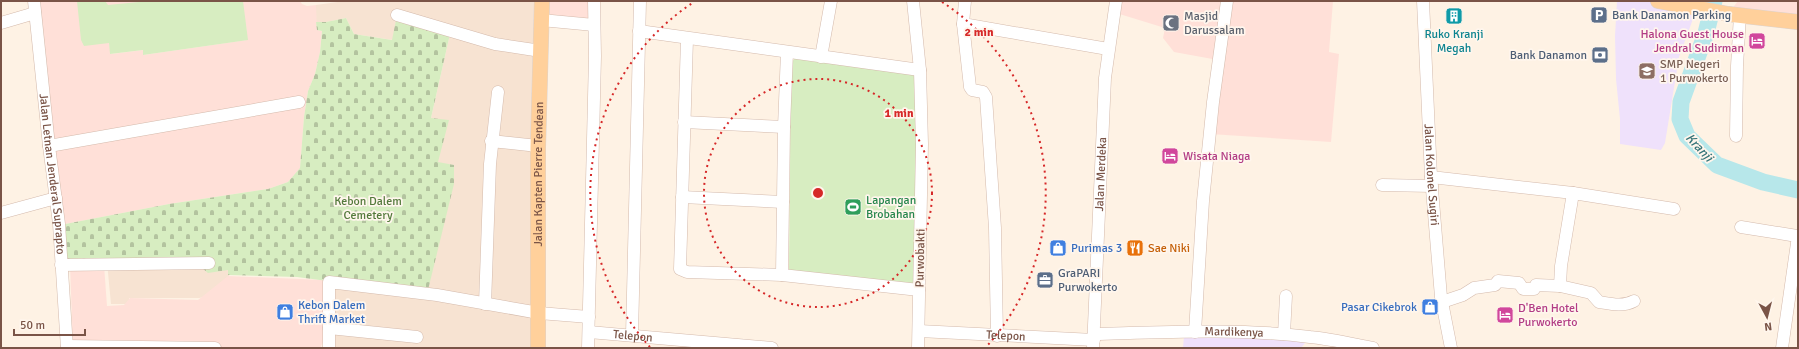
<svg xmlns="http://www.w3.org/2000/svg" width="1799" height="349" viewBox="0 0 1799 349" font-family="Signika,sans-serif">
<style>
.residential{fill:#f7e3d2}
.commercial{fill:#ffe0d8;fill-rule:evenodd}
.education{fill:#efe1fb}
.green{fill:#d7edc1}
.cemetery{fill:url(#cemetery-stones)}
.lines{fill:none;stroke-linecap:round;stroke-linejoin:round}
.river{stroke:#b7e7ea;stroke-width:17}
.minor-casing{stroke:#d4baac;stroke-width:13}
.major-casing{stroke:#dcd3cf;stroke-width:16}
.minor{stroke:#fff;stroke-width:12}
.major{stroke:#ffd09b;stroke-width:15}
.ring{fill:none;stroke:#d62828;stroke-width:2;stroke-dasharray:2 4}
.labels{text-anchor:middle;stroke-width:3.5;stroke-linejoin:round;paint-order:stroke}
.service-label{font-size:12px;fill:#4e5e75;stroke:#fff6ed;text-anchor:start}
.worship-label{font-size:12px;fill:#5b616d;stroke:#fff6ed;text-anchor:start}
.culture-label{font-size:12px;fill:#0d838f;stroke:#fff6ed}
.hotel-label{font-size:12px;fill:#b23c85;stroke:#fff6ed;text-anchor:start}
.education-label{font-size:12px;fill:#785e54;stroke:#fff6ed;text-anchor:start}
.street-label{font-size:12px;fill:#7a5447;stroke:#fff6ed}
.leisure-label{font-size:12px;fill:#27864d;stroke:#fff6ed;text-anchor:start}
.park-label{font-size:12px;fill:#547a3c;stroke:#fff6ed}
.shop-label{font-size:12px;fill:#366cbe;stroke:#fff6ed;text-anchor:start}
.food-label{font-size:12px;fill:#c56008;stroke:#fff6ed;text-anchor:start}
.water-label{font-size:13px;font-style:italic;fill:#367479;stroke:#fff6ed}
.centre{fill:#d62828;stroke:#fff6ed;stroke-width:2}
.ring-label{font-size:12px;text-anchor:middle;font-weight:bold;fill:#d62828;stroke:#fff6ed;stroke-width:3.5;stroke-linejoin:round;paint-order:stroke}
</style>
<defs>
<pattern id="cemetery-stones" width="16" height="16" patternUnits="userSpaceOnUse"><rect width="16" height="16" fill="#d7edc1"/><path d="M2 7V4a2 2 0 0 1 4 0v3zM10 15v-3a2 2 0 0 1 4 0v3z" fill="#b3c39f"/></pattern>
</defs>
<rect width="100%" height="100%" fill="#fef2e4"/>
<g class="residential">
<polygon points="345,1 542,1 538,348 329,348 329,282 454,165 438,163 431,118 450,34 396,21 393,40 354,34 346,18 326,22 316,22 316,5"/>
<polygon points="107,262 229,270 229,293 199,298 129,298 129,304 111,304"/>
</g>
<g class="commercial">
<path d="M 34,1 L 300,1 L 302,4 L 307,6 L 316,5 L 317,30 L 322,31 L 320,52 L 315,74 L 308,91 L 304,117 L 300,169 L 288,182 L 268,189 L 169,204 L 60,225 ZM 246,24 L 247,40 L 143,55 L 143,50 L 111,54 L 109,43 Z"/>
<polygon points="542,1 593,1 593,25 541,20"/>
<polygon points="1116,1 1333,1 1329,52 1339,54 1331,142 1210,134 1218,60 1174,52 1163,38 1165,28 1113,12"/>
<polygon points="1738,1 1798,1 1798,22 1728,14"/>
<polygon points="70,265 104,265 107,306 124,305 130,298 198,300 228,276 324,280 326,336 320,348 73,348"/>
</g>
<g class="education">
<polygon points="1617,1 1658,1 1697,8 1679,57 1665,143 1661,150 1620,144 1620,119 1616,79 1615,36"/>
<polygon points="1184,336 1310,337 1301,348 1183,348"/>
</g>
<g class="green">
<polygon points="77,1 105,1 108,5 149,1 243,1 248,40 143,55 143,50 110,54 109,43 84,46 81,40"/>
<polygon points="796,57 915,73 918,151 914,283 911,284 791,272 789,270 791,63"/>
</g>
<polygon class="cemetery" points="346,18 354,34 392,40 396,20 450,34 431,118 449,120 438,162 454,165 454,184 427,294 297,277 228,275 228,270 208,273 202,268 62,264 60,225 169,204 268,189 288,182 300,168 304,117 308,91 315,74 320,52 322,31 317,30 316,22 326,22"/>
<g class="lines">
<polyline class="river" points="1714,1 1706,33 1681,102 1680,119 1687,136 1717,165 1763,182 1798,190"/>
<g class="minor-casing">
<g id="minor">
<path id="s1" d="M 34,1 L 49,146 L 59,224 L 67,348"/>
<polyline points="913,1 920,70 922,144 918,348"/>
<polyline points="965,1 963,24 1108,49"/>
<path id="s2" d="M 1423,1 L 1431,177 L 1441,297 L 1451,348"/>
<polyline points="397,15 495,44 541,51"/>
<polyline points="541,20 594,25"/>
<polyline points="1,23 35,13"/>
<polyline points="963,24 970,87 972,90 983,92 986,97 995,228 997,336"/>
<polyline points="639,31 920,70"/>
<polyline points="687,39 680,269 687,272 782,275 919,290"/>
<polyline points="821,57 831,1"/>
<polyline points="684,122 784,127"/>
<polyline points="1736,136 1737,66 1740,15"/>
<polyline points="491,141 538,146"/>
<polyline points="49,146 299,102"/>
<polyline points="1431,177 1573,193 1674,209"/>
<polyline points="1382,185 1432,186"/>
<path d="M 1573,193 L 1561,266 L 1560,286 L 1591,293 L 1599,302 C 1611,304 1623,307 1634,301"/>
<polyline points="682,197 783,202"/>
<polyline points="1,213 56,198"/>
<polyline points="1741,227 1797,236"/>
<polyline points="61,265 209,263"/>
<polyline points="782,275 784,127 787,52"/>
<polyline points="1442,302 1463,295 1474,288 1495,285 1498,281 1519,283 1523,289 1534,289 1536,285 1560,286"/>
<polyline points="485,304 490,164 498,92"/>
<polyline points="329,328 417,337"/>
<path id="s3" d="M 919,331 L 1094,340"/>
<path id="s4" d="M 589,332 L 772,348"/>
<polyline points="1195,332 1203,201 1213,102 1227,1"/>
<path id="s5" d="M 1094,334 C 1166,332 1239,328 1310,337 C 1331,339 1352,344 1373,348"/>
<polyline points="1284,334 1286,296"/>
<polyline points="632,335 640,1"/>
<polyline points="67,346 215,348"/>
<polyline points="329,348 329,282 437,295 539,313 589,317"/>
<polyline points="588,348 595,56 594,1"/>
<path id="s6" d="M 1093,348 L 1105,78 L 1116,1"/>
<polyline points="1782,348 1798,236"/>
</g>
</g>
<g class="major-casing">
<g id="major">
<polyline points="1658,1 1728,14 1798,22"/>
<path id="s7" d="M 538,348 L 538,147 L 542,1"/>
</g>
</g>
<use href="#minor" class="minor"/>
<use href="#major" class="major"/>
</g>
<g class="ring">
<circle cx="818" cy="193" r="114"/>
<path d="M650 347A228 228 0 0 1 694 2M942 2A228 228 0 0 1 986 347"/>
</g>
<defs>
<g id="parking-square" transform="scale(0.9)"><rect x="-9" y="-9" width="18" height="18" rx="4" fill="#5c6f8a" stroke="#fff6ed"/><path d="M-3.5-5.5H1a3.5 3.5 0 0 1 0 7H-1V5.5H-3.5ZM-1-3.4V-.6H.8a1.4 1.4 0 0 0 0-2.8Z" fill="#fff"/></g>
<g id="building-square" transform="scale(0.9)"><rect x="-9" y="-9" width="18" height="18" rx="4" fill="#0f9aa8" stroke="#fff6ed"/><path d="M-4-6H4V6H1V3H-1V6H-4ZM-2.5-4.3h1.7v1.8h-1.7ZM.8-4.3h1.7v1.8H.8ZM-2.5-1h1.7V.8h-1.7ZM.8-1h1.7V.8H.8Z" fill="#fff"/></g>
<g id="mosque-square" transform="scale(0.9)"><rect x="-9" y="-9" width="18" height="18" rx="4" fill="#6b7280" stroke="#fff6ed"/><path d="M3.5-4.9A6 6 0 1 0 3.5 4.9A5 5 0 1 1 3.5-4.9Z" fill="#fff"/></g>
<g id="hotel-square" transform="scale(0.9)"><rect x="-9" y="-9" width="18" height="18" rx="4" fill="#d1479c" stroke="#fff6ed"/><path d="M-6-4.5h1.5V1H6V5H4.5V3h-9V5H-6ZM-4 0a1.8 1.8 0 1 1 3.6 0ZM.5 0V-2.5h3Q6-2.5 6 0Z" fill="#fff"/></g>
<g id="bank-square" transform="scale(0.9)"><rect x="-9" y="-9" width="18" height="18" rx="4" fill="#5c6f8a" stroke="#fff6ed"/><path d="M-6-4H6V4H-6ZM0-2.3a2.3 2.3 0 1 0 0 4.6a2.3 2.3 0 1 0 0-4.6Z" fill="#fff"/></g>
<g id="school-square" transform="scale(0.9)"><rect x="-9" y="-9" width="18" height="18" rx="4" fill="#8d6e63" stroke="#fff6ed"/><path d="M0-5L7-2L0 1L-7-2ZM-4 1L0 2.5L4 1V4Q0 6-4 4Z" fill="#fff"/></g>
<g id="stadium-square" transform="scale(0.9)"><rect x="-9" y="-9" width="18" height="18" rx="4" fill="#2e9e5b" stroke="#fff6ed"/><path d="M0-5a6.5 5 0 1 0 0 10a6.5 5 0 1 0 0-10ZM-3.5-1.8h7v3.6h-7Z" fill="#fff"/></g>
<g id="shop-square" transform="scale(0.9)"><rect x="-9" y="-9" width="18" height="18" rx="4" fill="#3f7fe0" stroke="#fff6ed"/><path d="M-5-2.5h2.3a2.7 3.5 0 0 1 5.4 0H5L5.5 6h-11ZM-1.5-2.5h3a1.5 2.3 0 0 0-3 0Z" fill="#fff"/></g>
<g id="restaurant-square" transform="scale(0.9)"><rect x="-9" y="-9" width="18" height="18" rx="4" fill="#e8710a" stroke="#fff6ed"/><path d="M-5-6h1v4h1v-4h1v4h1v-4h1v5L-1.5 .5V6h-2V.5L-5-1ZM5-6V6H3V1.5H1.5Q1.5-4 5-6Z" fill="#fff"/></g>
<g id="office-square" transform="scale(0.9)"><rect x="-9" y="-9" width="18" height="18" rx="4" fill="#5c6f8a" stroke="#fff6ed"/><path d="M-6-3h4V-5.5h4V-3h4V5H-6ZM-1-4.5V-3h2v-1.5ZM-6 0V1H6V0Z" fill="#fff"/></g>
</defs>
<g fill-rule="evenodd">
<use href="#parking-square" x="1599" y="15"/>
<use href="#building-square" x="1454" y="16"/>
<use href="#mosque-square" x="1171" y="23"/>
<use href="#hotel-square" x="1757" y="41"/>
<use href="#bank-square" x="1600" y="55"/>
<use href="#school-square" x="1647" y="71"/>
<use href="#hotel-square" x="1170" y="156"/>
<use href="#stadium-square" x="853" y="207"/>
<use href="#shop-square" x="1058" y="248"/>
<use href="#restaurant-square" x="1135" y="248"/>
<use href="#office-square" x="1045" y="280"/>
<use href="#shop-square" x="1430" y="307"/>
<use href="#shop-square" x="285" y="312"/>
<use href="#hotel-square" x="1505" y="315"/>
</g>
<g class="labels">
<g class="service-label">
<text x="1612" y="19">Bank Danamon Parking</text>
<text x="1587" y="59" text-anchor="end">Bank Danamon</text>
<text x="1058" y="277">GraPARI<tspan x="1058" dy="14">Purwokerto</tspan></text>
</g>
<g class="worship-label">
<text x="1184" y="20">Masjid<tspan x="1184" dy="14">Darussalam</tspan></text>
</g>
<g class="culture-label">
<text x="1454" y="38">Ruko Kranji<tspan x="1454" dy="14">Megah</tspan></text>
</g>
<g class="hotel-label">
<text x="1744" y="38" text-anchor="end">Halona Guest House<tspan x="1744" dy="14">Jendral Sudirman</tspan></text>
<text x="1183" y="160">Wisata Niaga</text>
<text x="1518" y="312">D'Ben Hotel<tspan x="1518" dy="14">Purwokerto</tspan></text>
</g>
<g class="education-label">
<text x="1660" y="68">SMP Negeri<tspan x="1660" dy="14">1 Purwokerto</tspan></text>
</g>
<g class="street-label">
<text dy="4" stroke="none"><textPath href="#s1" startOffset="174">Jalan Letnan Jenderal Suprapto</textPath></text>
<text dy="4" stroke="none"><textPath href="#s7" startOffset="174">Jalan Kapten Pierre Tendean</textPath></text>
<text dy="4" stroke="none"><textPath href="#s6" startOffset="174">Jalan Merdeka</textPath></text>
<text dy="4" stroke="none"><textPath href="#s2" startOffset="174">Jalan Kolonel Sugiri</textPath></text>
<text transform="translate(920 258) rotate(-89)" y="4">Purwobakti</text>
<text dy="4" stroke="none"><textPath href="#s5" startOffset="140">Mardikenya</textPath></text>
<text dy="4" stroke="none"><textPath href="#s4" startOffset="44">Telepon</textPath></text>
<text dy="4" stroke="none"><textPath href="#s3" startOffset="87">Telepon</textPath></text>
</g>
<g class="leisure-label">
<text x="866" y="204">Lapangan<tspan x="866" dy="14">Brobahan</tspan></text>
</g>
<g class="park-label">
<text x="368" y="205">Kebon Dalem<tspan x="368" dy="14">Cemetery</tspan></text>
</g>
<g class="shop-label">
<text x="1071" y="252">Purimas 3</text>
<text x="298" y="309">Kebon Dalem<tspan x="298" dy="14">Thrift Market</tspan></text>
<text x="1417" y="311" text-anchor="end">Pasar Cikebrok</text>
</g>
<g class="food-label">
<text x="1148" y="252">Sae Niki</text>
</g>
<g class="water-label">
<text transform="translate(1700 147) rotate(47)" y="5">Kranji</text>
</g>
</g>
<circle cx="818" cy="193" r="6" class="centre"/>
<g class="ring-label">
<text x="979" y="36">2 min</text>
<text x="899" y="117">1 min</text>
</g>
<rect width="1799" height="349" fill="none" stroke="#7a5447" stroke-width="4"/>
<g transform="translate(1767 317) rotate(173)" stroke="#fff6ed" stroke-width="3" paint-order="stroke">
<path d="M0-3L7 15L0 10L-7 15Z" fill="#7a5447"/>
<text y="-6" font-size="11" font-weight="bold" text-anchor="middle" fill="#7a5447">N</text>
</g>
<path d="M14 329v6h71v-6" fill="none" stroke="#7a5447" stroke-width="2"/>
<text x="20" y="329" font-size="12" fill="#7a5447" stroke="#fff6ed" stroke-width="3" paint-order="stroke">50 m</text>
</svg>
